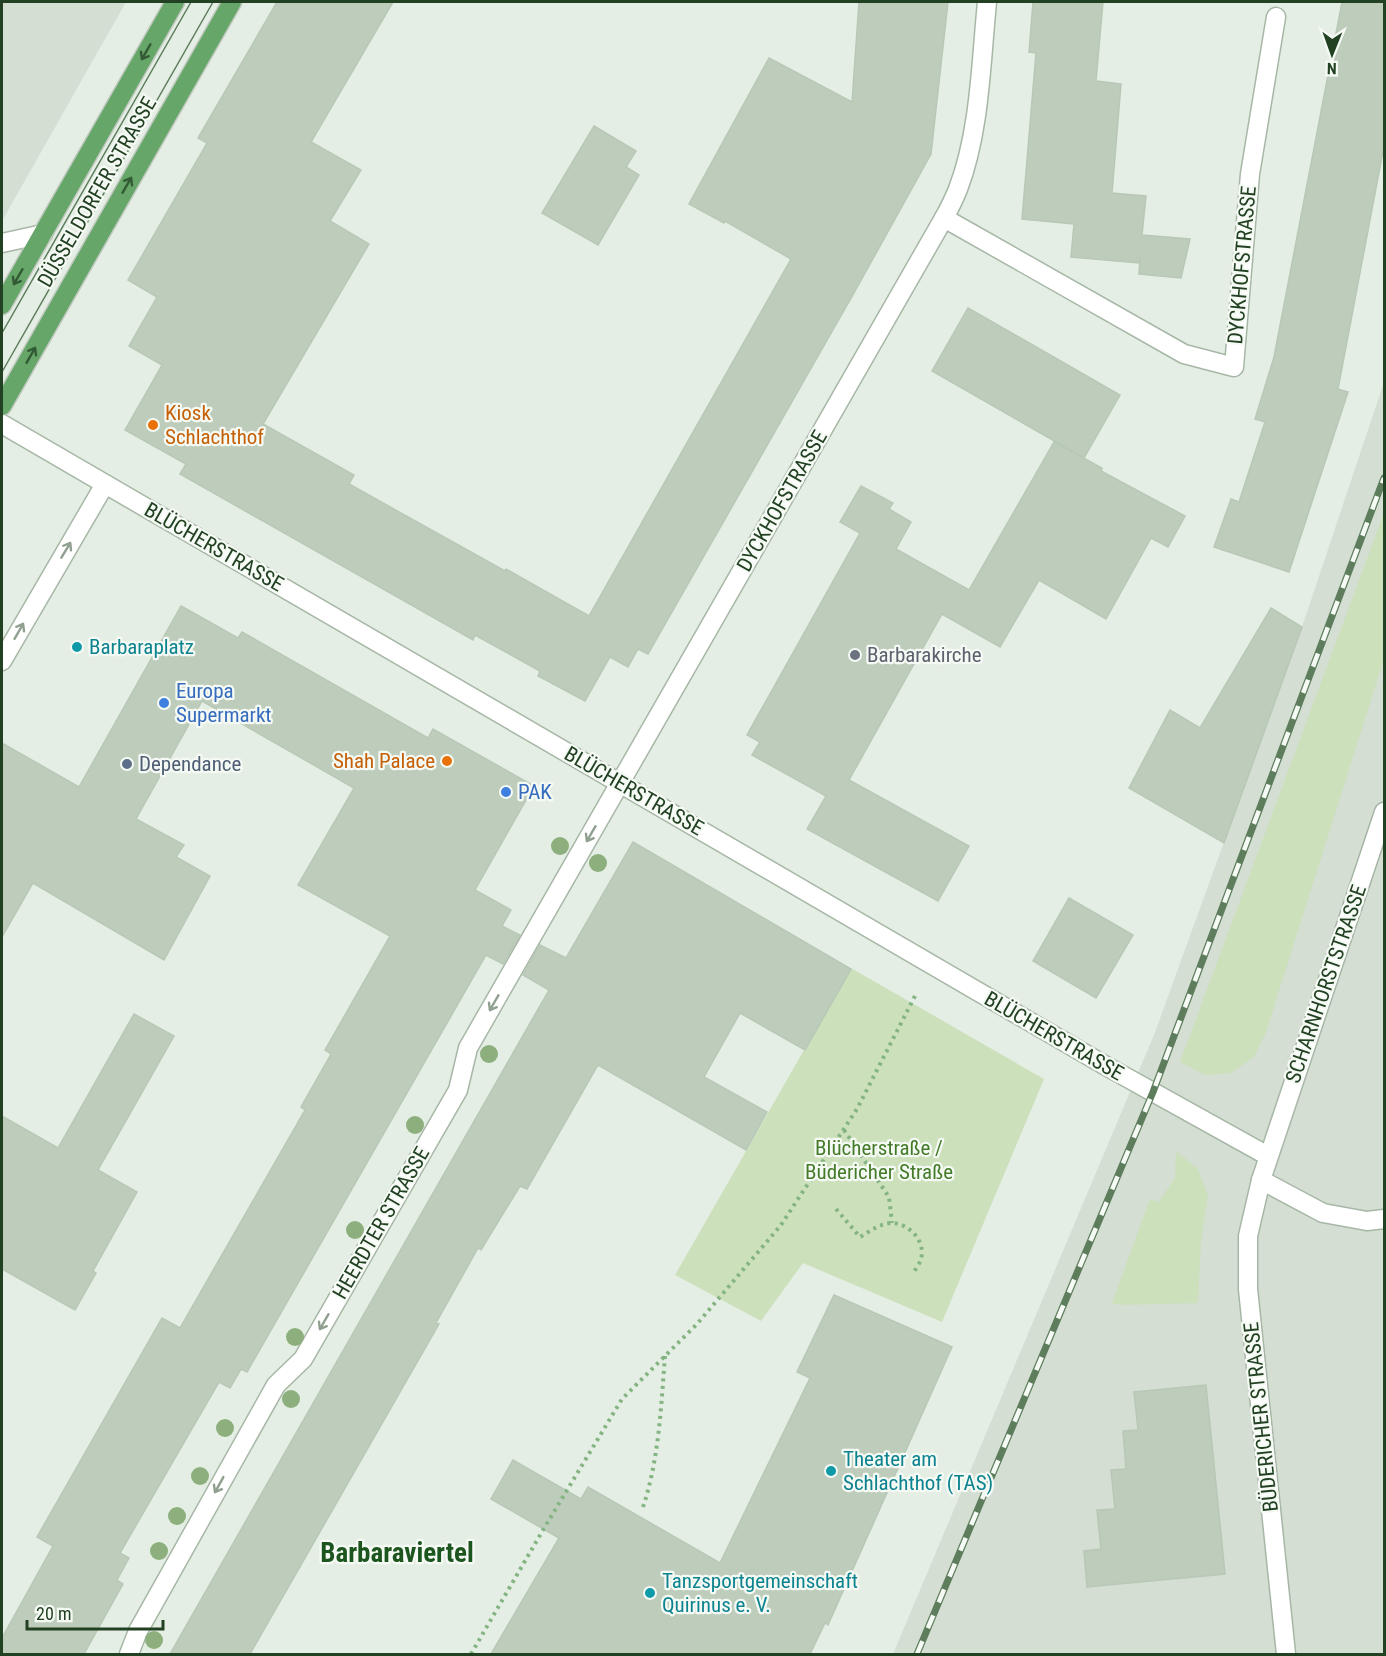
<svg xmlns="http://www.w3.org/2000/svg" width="1386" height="1656" viewBox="0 0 1386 1656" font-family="'Roboto Condensed',sans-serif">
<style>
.built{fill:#d4ded2}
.green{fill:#cce0bc}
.building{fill:#beccbc;stroke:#b8c8b6;stroke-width:1.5}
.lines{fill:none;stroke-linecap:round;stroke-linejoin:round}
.service-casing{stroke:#a7b7a6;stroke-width:21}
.minor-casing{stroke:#a7b7a6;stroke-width:21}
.primary-casing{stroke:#c1cac1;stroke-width:21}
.path{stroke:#84b482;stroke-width:4;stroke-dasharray:3 4.5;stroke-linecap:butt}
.service{stroke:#fff;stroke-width:18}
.minor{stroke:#fff;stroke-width:18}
.primary{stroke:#66a668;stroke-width:18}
.tram{stroke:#5d7d5d;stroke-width:1.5}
.rail-casing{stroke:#5d7d5d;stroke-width:7}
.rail{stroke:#f6faf5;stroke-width:4.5;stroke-dasharray:14;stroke-linecap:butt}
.tree{fill:#8caf7d}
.oneway{stroke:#335a34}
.oneway2{stroke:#90a090}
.food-dot{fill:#e8710a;stroke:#f6faf5;stroke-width:2}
.culture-dot{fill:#0f9aa8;stroke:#f6faf5;stroke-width:2}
.worship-dot{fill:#6b7280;stroke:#f6faf5;stroke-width:2}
.shop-dot{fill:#3f7fe0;stroke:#f6faf5;stroke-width:2}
.service-dot{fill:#5c6f8a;stroke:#f6faf5;stroke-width:2}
.labels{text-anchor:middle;stroke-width:4.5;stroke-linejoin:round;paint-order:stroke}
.street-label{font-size:21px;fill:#224122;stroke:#f6faf5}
.food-label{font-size:21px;fill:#c56008;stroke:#f6faf5;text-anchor:start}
.culture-label{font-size:21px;fill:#0d838f;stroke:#f6faf5;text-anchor:start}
.worship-label{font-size:21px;fill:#5b616d;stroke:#f6faf5;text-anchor:start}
.shop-label{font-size:21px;fill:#366cbe;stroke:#f6faf5;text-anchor:start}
.service-label{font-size:21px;fill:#4e5e75;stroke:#f6faf5;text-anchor:start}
.park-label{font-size:21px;fill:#447b29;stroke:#f6faf5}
.district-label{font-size:27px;font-weight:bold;fill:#1c551e;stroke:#f6faf5}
</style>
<rect width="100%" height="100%" fill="#e5eee4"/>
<g class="built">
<polygon points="2,2 126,2 2,221"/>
<polygon points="1384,382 1384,1654 893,1654 1154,1035 1302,627"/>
</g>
<g class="green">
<polygon points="1384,513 1384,659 1266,1032 1254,1057 1231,1073 1205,1075 1180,1062"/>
<polygon points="851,968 1044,1079 942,1322 803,1263 761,1321 675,1275"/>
<polygon points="1176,1151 1198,1169 1208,1196 1201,1241 1198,1303 1120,1305 1112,1303 1150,1199 1159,1202 1175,1178"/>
</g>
<g class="building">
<polygon points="277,2 393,2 311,142 361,170 330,221 369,244 263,424 354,475 349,484 505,571 506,569 589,616 791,259 725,221 724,223 689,204 769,58 852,102 859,2 948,2 931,154 854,293 648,654 638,649 628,667 610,657 585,701 538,676 540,671 475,635 473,640 180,474 186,464 125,430 162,365 129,346 157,297 128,280 207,143 198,138"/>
<polygon points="1033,2 1103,2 1096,81 1121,84 1112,193 1146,196 1142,235 1190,239 1181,278 1139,274 1140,257 1139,263 1071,257 1074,224 1022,219 1036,53 1029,52"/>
<polygon points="1342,2 1384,2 1384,146 1338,389 1348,392 1289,572 1214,547 1231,499 1239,502 1265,422 1255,419 1274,357"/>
<polygon points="594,126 636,151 626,167 639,175 598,245 542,213"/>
<polygon points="968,308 1120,395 1084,458 932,371"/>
<polygon points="1054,442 1102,468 1101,471 1185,516 1168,547 1151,538 1106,619 1039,580 1000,647 942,614 849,780 969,846 938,901 807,829 826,796 752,755 760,742 747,735 860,533 840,522 861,486 893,503 889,509 911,522 896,549 969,590"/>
<polygon points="181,606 238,638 242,632 428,738 433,729 534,786 475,890 511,910 502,926 520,935 503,964 486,955 247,1372 241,1369 230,1388 219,1382 120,1553 129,1558 117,1580 123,1584 84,1654 2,1654 2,1638 53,1546 37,1537 162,1318 180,1328 305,1110 301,1107 331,1054 325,1050 390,936 298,885 354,788 202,701 136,819 184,845 176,857 210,876 164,960 33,883 2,937 2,743 79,787"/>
<polygon points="1271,608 1302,627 1224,843 1129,788 1170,710 1200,728"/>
<polygon points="633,842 851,969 805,1050 740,1013 704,1077 767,1112 746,1150 598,1065 527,1189 520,1186 481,1250 478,1248 436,1323 439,1324 250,1654 170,1654 549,990 523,975 540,945 566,958"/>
<polygon points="1069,898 1133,935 1096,998 1033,961"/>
<polygon points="134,1014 174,1036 98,1170 137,1192 93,1271 96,1273 75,1310 2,1269 2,1116 58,1148"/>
<polygon points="834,1295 952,1347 828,1625 825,1623 810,1654 491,1654 559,1538 491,1499 513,1460 581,1499 588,1487 720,1563 810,1378 797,1372"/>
<polygon points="1206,1385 1225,1574 1087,1587 1084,1551 1101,1549 1097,1510 1115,1509 1111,1470 1126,1469 1123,1431 1138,1430 1134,1392"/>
</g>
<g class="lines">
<g class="service-casing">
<polyline id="service" points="2,243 43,234"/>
</g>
<g class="minor-casing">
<g id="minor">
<polyline points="944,218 1184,354 1234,367 1250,174 1276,17"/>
<polyline points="2,424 1106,1066 1268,1156"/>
<polyline points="2,661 105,484"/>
<polyline points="1261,1180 1323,1213 1367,1221 1384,1219"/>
<path d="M 129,1654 L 138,1631 L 276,1385 L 303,1359 L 458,1090 L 468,1048 L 944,218 C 949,209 954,199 958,189 C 980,132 981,62 987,2"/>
<polyline points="1286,1654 1248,1289 1248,1236 1261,1180 1384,812"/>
</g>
</g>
<g class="primary-casing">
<g id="primary">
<polyline points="2,305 175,2"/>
<polyline points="2,406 232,2"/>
</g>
</g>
<g class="path">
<polyline points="844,1130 889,1197 892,1223"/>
<path d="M 836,1209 L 860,1237 C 870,1231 879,1224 891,1223 C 909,1223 926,1241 921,1259 C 920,1263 916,1268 914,1272"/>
<path d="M 643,1507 C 659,1459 661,1407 665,1356"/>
<polyline points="471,1654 543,1530 622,1399 697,1324 781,1225 857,1109 916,994"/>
</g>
<use href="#service" class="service"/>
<use href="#minor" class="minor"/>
<use href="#primary" class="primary"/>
<g class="tram">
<polyline points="2,333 191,2"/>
<polyline points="2,372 213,2"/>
</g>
<g class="rail-casing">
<polyline id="rail" points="917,1654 1153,1092 1384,478"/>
</g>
<use href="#rail" class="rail"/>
</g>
<g class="tree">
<circle cx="560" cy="846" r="9"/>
<circle cx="598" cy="863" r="9"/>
<circle cx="489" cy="1054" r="9"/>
<circle cx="415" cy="1125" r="9"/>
<circle cx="355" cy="1230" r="9"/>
<circle cx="295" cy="1337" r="9"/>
<circle cx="291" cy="1399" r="9"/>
<circle cx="225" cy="1428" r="9"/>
<circle cx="200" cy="1476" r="9"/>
<circle cx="177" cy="1516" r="9"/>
<circle cx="159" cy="1551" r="9"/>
<circle cx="154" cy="1640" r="9"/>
</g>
<defs><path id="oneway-shaft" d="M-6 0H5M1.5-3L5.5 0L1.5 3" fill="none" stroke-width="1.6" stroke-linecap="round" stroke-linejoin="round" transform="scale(1.5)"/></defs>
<g class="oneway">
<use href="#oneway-shaft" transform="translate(146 52) rotate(120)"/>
<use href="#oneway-shaft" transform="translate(127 185) rotate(-60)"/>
<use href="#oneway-shaft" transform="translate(18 277) rotate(120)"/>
<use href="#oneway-shaft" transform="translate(31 355) rotate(-60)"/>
</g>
<g class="oneway2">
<use href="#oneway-shaft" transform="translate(66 550) rotate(-59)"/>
<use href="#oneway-shaft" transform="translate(19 631) rotate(-60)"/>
<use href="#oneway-shaft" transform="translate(591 834) rotate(120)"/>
<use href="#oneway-shaft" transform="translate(494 1003) rotate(120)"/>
<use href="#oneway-shaft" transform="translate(324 1322) rotate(120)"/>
<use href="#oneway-shaft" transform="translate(219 1485) rotate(119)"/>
</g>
<g class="food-dot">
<circle cx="153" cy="425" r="6"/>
<circle cx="447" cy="761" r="6"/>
</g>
<g class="culture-dot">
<circle cx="77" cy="647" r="6"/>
<circle cx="831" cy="1471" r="6"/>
<circle cx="650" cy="1593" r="6"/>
</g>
<circle class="worship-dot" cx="855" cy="655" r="6"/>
<g class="shop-dot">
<circle cx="164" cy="703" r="6"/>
<circle cx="506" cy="792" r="6"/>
</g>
<circle class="service-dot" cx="127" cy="764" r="6"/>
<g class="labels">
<g class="street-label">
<text transform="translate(97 192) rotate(-60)" y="7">DÜSSELDORFER STRASSE</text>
<text transform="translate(1242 265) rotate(-85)" y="7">DYCKHOFSTRASSE</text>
<text transform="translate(782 501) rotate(-60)" y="7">DYCKHOFSTRASSE</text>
<text transform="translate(214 547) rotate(30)" y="7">BLÜCHERSTRASSE</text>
<text transform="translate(634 791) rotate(30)" y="7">BLÜCHERSTRASSE</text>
<text transform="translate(1326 984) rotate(-71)" y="7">SCHARNHORSTSTRASSE</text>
<text transform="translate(1054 1036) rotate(30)" y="7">BLÜCHERSTRASSE</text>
<text transform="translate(381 1223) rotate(-60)" y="7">HEERDTER STRASSE</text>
<text transform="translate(1261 1417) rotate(-96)" y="7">BÜDERICHER STRASSE</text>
</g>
<g class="food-label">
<text x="165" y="420">Kiosk<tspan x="165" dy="24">Schlachthof</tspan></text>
<text x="435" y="768" text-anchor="end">Shah Palace</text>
</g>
<g class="culture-label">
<text x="89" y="654">Barbaraplatz</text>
<text x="843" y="1466">Theater am<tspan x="843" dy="24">Schlachthof (TAS)</tspan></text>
<text x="662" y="1588">Tanzsportgemeinschaft<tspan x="662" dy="24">Quirinus e. V.</tspan></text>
</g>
<g class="worship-label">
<text x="867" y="662">Barbarakirche</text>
</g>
<g class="shop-label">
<text x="176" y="698">Europa<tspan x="176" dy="24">Supermarkt</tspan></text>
<text x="518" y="799">PAK</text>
</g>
<g class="service-label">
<text x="139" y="771">Dependance</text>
</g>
<g class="park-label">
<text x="879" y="1155">Blücherstraße /<tspan x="879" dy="24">Büdericher Straße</tspan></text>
</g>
<g class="district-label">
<text x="397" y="1562">Barbaraviertel</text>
</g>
</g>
<rect width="1386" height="1656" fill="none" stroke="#224122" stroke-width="6"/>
<g transform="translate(1332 54) rotate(181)" stroke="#f6faf5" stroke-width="4.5" paint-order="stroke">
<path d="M0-4.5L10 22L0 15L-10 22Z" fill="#224122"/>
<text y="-9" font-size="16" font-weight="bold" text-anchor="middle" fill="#224122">N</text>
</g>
<path d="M27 1620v9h136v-9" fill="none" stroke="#224122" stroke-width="3"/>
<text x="36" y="1620" font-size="18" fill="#224122" stroke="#f6faf5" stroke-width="4.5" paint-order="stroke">20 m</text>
</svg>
